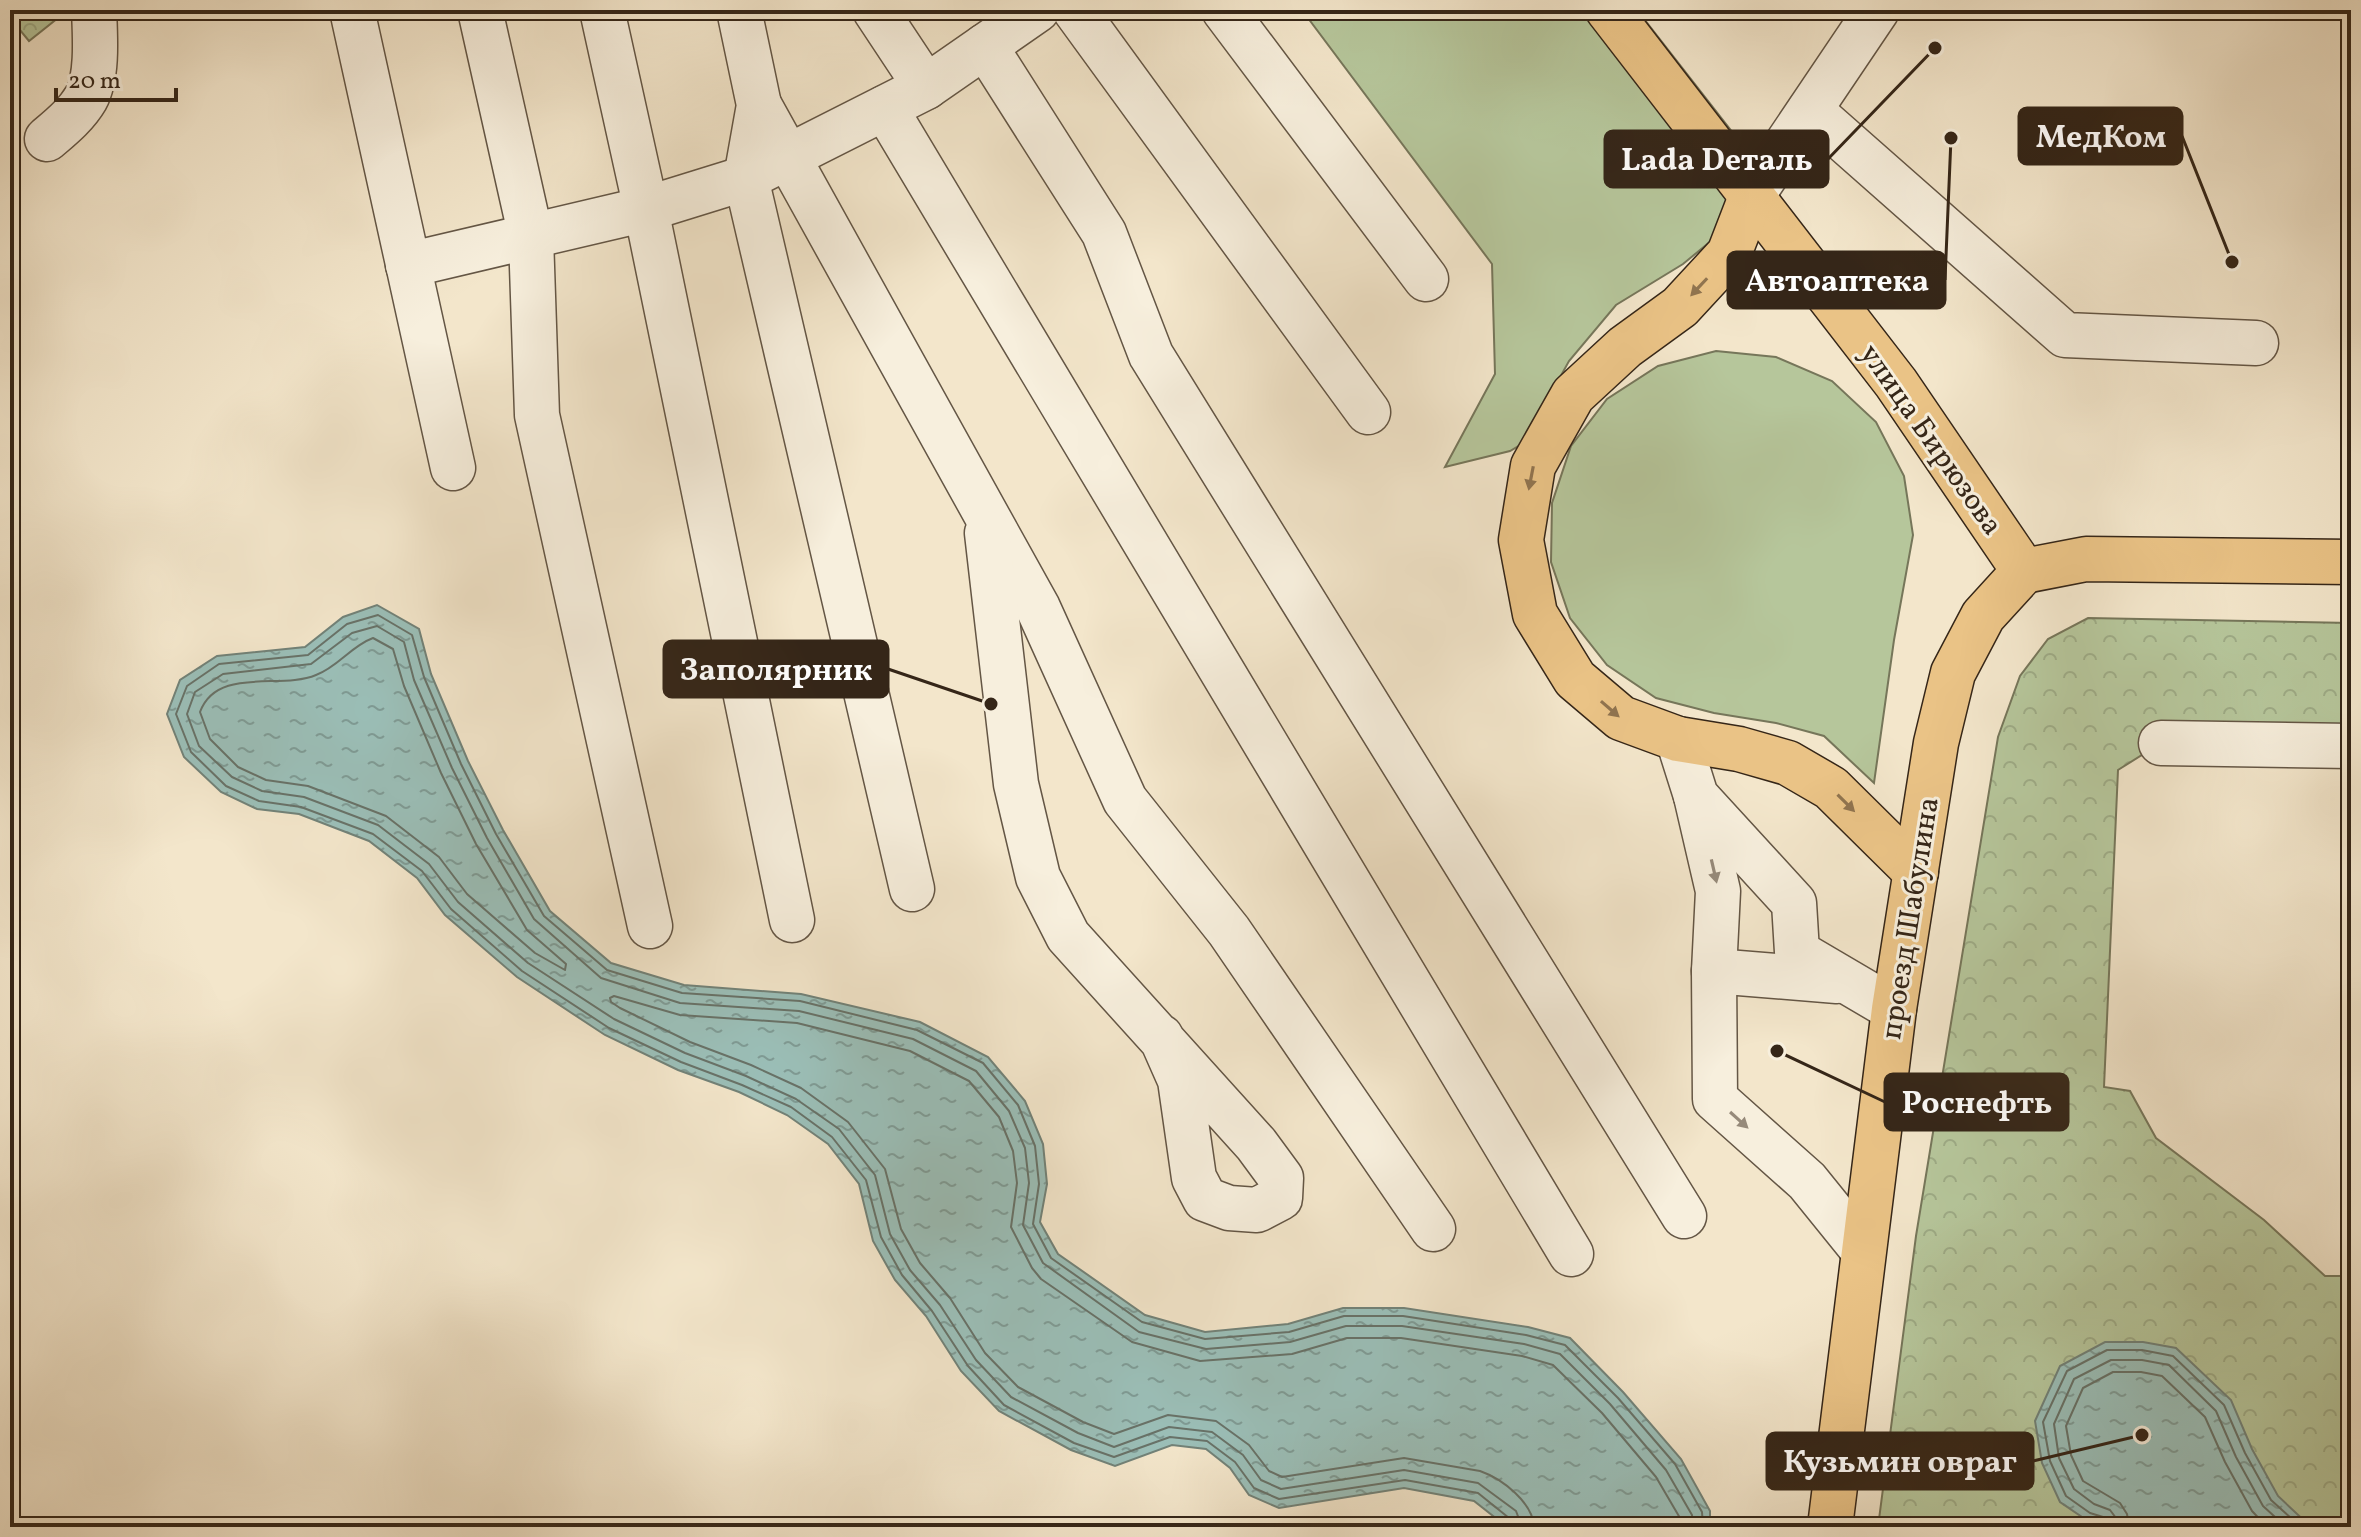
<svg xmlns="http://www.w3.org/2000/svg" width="2361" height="1537" viewBox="0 0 2361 1537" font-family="Vollkorn,serif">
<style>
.grass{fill:#b6c69b;stroke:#76765a;stroke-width:2}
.forest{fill:url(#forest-crowns);stroke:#76765a;stroke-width:2}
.water{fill:url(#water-ripples);stroke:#728278;stroke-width:2}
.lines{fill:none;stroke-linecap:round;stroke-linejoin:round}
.shore{stroke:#687268;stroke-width:2}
.minor-casing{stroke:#645645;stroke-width:47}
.major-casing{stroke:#352618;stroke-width:47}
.minor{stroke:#f7efdd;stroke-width:44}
.major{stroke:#eac386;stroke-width:44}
.oneway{fill:#90744f}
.oneway2{fill:#968a7a}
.labels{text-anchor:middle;stroke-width:6;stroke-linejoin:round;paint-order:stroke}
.street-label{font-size:30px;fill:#352618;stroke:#f7efdd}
.leader{fill:none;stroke:#352618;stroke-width:3}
.callout-dot{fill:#352618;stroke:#f7efdd;stroke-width:3}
.callout{fill:#352618;stroke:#352618;stroke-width:3}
.callout-label{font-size:32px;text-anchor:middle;font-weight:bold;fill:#fff}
</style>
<defs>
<pattern id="forest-crowns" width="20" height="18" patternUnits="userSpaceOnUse" patternTransform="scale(2)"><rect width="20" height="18" fill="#b6c69b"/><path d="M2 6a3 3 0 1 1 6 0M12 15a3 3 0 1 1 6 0" fill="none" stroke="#9daa85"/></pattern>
<pattern id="water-ripples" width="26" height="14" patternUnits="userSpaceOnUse" patternTransform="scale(2)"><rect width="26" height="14" fill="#9bbfb8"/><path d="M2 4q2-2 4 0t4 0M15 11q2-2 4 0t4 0" fill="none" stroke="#7f9b95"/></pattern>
</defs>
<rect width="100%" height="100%" fill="#f3e6cb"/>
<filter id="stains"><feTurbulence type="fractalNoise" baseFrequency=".0025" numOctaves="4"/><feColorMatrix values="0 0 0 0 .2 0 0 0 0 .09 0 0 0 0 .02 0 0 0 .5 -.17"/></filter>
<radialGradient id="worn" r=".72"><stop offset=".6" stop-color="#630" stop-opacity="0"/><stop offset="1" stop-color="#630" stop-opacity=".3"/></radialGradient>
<g class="grass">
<polygon points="1302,10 1637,10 1744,147 1744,193 1728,227 1683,264 1616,305 1569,361 1542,410 1534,437 1510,451 1445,467 1495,374 1492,264"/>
<polygon points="1716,351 1776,357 1832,381 1876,422 1904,476 1913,535 1894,640 1874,783 1824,736 1776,723 1714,713 1656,698 1607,665 1570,618 1551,562 1552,503 1571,446 1607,399 1658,366"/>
</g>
<g class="forest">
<polygon points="10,10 68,10 29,41 10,18"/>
<polygon points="2088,618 2351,623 2351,746 2161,743 2118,770 2104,1087 2130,1091 2156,1138 2264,1220 2325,1276 2351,1276 2351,1527 1878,1527 1916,1236 1998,737 2020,676 2048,639"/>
</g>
<g class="water">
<polygon points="377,605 419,629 431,674 468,761 503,830 550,911 611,963 684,985 801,994 920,1022 988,1057 1025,1101 1043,1144 1047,1184 1040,1222 1058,1254 1145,1315 1205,1332 1288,1324 1343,1308 1404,1308 1528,1327 1570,1338 1623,1392 1681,1459 1710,1511 1710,1527 1507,1527 1474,1501 1404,1488 1279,1508 1249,1495 1230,1468 1206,1449 1172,1445 1115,1466 1071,1450 999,1411 961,1371 926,1316 895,1280 873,1241 859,1184 828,1144 787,1115 739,1092 678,1070 605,1035 517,977 445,915 417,878 369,841 299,814 257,809 221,792 184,757 167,714 180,680 217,656 305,647 343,617"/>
<polygon points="2105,1342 2143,1342 2176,1348 2231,1400 2252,1449 2278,1496 2311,1527 2122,1527 2088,1521 2060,1502 2042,1463 2035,1421 2060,1366"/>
</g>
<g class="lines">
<g class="shore">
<path d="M 373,638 L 393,649 L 404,686 L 441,773 L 476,844 L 527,930 L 566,964 L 565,970 L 535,953 L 467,894 L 439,857 L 386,816 L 308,786 L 266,780 L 238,767 L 210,739 L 200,712 C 217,666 281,690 316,675 C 338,667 351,646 373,638 Z"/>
<polyline points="1511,1527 1509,1518 1478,1493 1405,1480 1279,1499 1254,1488 1235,1462 1207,1441 1170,1437 1114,1457 1074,1443 1004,1405 968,1366 932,1311 902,1275 881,1237 866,1180 832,1137 791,1107 742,1085 681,1062 609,1028 522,971 451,909 422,871 373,834 301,807 259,801 226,786 191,752 176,714 187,686 219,664 308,655 347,624 378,615 412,635 424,677 461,764 496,834 544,916 607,970 682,993 800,1001 917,1030 983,1063 1018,1105 1035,1146 1039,1184 1033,1224 1051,1258 1142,1322 1205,1339 1289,1332 1344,1316 1403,1316 1526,1335 1565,1345 1618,1398 1675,1464 1702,1512 1703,1527"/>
<polyline points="1522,1527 1516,1511 1478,1483 1404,1470 1281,1489 1261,1480 1243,1455 1212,1432 1169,1427 1114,1447 1078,1433 1011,1397 976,1360 940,1305 910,1270 890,1234 875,1175 839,1129 796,1099 746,1076 685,1053 614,1019 528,963 458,902 429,864 378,825 304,797 262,791 232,777 199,746 187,714 195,692 223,674 311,664 352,633 377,626 404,642 414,680 452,768 487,838 534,919 601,978 680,1003 799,1011 913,1039 976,1071 1009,1111 1025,1148 1029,1183 1023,1225 1043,1263 1139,1332 1206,1349 1290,1342 1346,1326 1402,1326 1524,1344 1560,1354 1610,1404 1666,1470 1692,1515 1693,1527"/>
<path d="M 1534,1527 C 1533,1503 1503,1479 1480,1471 L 1404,1458 L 1282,1477 L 1269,1471 L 1249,1445 L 1216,1421 L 1168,1415 L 1114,1434 L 1083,1422 L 1018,1387 L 985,1353 L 950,1298 L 920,1263 L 901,1229 L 885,1169 L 848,1122 L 801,1088 L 751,1065 L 690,1042 L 620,1008 L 611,1002 L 610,998 L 614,996 L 680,1015 L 797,1023 L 910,1051 L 969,1081 L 999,1117 L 1013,1151 L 1017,1183 L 1011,1227 L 1032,1268 L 1041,1279 L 1132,1342 L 1200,1361 L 1292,1354 L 1347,1338 L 1401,1338 L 1522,1356 L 1553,1365 L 1602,1413 L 1656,1477 L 1680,1518 L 1681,1527"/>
<polyline points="2107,1527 2103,1517 2090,1513 2066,1496 2050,1461 2043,1422 2067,1371 2107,1350 2142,1350 2173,1356 2224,1405 2245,1453 2271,1500 2301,1527"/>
<polyline points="2117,1527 2116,1518 2110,1510 2094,1504 2074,1489 2059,1458 2054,1424 2074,1379 2111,1360 2142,1360 2169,1365 2216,1411 2236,1457 2263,1506 2286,1527"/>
<polyline points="2129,1527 2127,1514 2120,1503 2083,1481 2071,1455 2066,1426 2083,1388 2113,1372 2141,1372 2162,1376 2205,1417 2225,1462 2252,1511 2267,1527"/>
</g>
<g class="minor-casing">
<g id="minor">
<polyline points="352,10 453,468"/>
<polyline points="480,10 531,237 537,415 650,926"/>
<polyline points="602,10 646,209 792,920"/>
<polyline points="739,10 759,105 746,178 912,889"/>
<polyline points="875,10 926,87"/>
<polyline points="1075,10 1368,412"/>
<polyline points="1224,10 1426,279"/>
<polyline points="985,46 1104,233 1151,355 1684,1216"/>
<polyline points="759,105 1038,608 1125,800 1229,931 1433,1229"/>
<polyline points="885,108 1571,1254"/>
<polyline points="1810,110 2065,335 2256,343"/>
<path d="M 47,139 C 61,127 76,115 86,98 C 98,76 95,35 94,10"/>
<polyline points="1751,197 1877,10"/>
<polyline points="408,265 646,209 746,178 926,87 1037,10"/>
<polyline points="987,533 1016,784 1038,877 1068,936 1256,1144 1281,1178 1280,1198 1257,1210 1229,1208 1205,1199 1194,1178 1180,1080 1161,1037"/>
<polyline points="1678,739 1696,796 1794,903 1797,952 1894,1009"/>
<polyline points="2161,743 2351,746"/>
<polyline points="1696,796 1718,891 1714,971 1715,1099 1807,1181 1862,1249"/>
<polyline points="1714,971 1837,981"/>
</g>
</g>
<g class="major-casing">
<g id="major">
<polyline points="1608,10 1896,383 2024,571"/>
<polyline points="1751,197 1729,254 1680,307 1625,347 1573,395 1533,466 1521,540 1535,614 1575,679 1621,718 1678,739 1739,749 1788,763 1831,788 1916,872"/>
<polyline points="2024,571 2086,559 2351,562"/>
<polyline points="1830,1527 1894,1009 1936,743 1953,673 1983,616 2024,571"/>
</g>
</g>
<use href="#minor" class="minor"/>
<use href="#major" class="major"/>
</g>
<defs><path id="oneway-solid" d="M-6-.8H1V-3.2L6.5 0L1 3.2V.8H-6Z" transform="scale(2)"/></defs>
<g class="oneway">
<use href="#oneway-solid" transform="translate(1699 287) rotate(133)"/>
<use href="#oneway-solid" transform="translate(1531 478) rotate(101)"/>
<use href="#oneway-solid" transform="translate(1610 709) rotate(41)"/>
<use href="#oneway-solid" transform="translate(1846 803) rotate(45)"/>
</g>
<g class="oneway2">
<use href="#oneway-solid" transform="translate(1714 871) rotate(77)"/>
<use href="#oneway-solid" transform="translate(1739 1120) rotate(42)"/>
</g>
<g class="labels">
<g class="street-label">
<text transform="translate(1932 439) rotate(55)" y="10">улица Бирюзова</text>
<text transform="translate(1909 918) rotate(-81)" y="10">проезд Шабулина</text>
</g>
</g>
<path class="leader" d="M2232 262L2182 136M1935 48L1828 159M1951 138L1945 280M991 704L888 669M1777 1051L1885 1102M2142 1435L2033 1461"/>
<g class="callout-dot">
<circle cx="2232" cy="262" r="8"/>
<circle cx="1935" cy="48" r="8"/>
<circle cx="1951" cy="138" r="8"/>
<circle cx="991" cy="704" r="8"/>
<circle cx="1777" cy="1051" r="8"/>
<circle cx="2142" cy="1435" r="8"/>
</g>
<g class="callout">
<rect x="2019" y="108" width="163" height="56" rx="8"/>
<rect x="1605" y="131" width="223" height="56" rx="8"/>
<rect x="1728" y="252" width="217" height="56" rx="8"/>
<rect x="664" y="641" width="224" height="56" rx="8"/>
<rect x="1885" y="1074" width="183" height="56" rx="8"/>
<rect x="1767" y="1433" width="266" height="56" rx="8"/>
</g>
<g class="callout-label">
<text x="2101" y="147">МедКом</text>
<text x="1717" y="170">Lada Dеталь</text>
<text x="1837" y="291">Автоаптека</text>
<text x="776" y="680">Заполярник</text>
<text x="1977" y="1113">Роснефть</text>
<text x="1900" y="1472">Кузьмин овраг</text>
</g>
<rect width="2361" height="1537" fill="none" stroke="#f3e6cb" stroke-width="40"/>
<rect x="12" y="12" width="2337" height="1513" fill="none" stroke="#352618" stroke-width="4"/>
<rect x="20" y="20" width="2321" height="1497" fill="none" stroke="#352618" stroke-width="2"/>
<path d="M56 88v12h120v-12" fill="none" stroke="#352618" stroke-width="4"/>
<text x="68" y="88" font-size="24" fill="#352618" stroke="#f7efdd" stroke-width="6" paint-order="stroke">20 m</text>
<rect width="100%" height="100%" filter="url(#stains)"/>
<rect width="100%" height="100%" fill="url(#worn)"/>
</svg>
